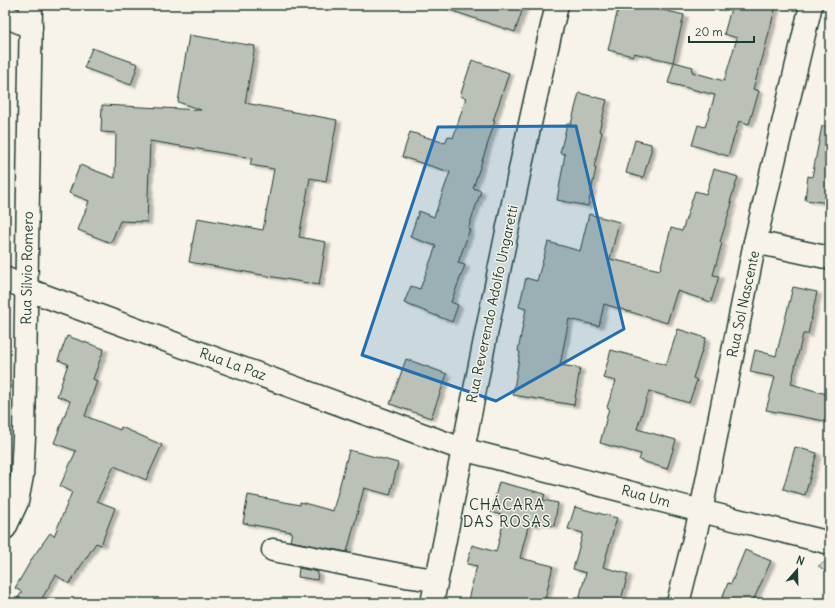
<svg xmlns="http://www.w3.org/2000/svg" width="835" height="608" viewBox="0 0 835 608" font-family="Delius,sans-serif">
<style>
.forest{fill:url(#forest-firs);stroke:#79897f}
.building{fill:#bbc1b6;stroke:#1f3d34;filter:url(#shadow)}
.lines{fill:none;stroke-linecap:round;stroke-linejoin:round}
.minor-casing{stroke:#1f3d34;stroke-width:25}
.minor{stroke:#f7f3e8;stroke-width:22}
.marked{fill:#1f6fb2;fill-opacity:0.2;stroke:#1f6fb2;stroke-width:3;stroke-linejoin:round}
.labels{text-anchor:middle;stroke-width:3;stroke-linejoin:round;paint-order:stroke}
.street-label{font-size:14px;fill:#1f3d34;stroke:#f7f3e8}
.neighbourhood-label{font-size:15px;letter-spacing:1px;fill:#1f3d34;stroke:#f7f3e8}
</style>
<defs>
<pattern id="forest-firs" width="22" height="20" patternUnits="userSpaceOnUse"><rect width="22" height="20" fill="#d3d5ca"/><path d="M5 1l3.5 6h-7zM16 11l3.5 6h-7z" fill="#b5b8ae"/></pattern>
<filter id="shadow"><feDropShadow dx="4.5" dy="2.5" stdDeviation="1" flood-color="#0004"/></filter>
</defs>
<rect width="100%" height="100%" fill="#f7f3e8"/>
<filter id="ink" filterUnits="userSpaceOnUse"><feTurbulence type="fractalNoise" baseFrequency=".025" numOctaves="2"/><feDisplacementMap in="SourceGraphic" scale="8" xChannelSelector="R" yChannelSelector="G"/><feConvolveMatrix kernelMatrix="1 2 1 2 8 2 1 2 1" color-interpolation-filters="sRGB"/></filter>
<g filter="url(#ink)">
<polygon class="forest" points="830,559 830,575 818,566"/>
<g class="building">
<polygon points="445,5 524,5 515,32 444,8"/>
<polygon points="619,5 642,5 684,15 673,62 634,53 633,56 608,50"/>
<polygon points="732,5 776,5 763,56 753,89 759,91 749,124 739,121 728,156 692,145 698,125 705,127 715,95 668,83 674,62 693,67 692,72 724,81 737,38 724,34"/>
<polygon points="189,35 255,46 245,103 337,120 326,181 310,178 299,237 326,242 319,285 189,262 197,218 263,230 274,169 250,165 252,158 150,141 147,222 120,221 111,243 78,230 89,201 69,193 80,165 115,178 116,133 101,132 102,105 201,110 178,102"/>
<polygon points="92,48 138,64 131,85 84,68"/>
<polygon points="472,60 509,73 493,121 495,121 486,149 473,188 481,191 468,229 470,229 458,263 465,265 451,302 458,305 452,322 404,303 411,286 420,289 436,246 410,237 419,211 434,217 450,172 402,157 410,132 445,143 448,136 453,138 466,98 460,96"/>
<polygon points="579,93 607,100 599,131 602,132 594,168 596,168 588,206 557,200 565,154 560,153 567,124 571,124"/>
<polygon points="822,126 830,126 830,203 805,200 808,176 812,177"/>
<polygon points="635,140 651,144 651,151 643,178 626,173"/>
<polygon points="714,169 738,177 730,202 732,203 720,242 722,243 713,275 719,276 711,302 677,291 667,323 604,304 599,326 569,319 560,365 580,368 574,405 513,395 520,352 518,351 526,309 519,307 526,278 537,281 548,242 580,251 589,214 619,222 610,259 660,270 671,228 682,231 695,191 706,194"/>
<polygon points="793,287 817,292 808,334 803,334 791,384 830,395 830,422 766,410 775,377 750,372 755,350 776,356"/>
<polygon points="678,329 706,338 693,378 697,380 689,403 649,391 637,429 676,440 667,469 639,460 641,454 600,443 609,408 607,407 616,381 603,378 611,350 666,365"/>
<polygon points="67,336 104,349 93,379 97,381 85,416 120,430 121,427 162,445 146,480 114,466 97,501 115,508 101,545 96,543 69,584 56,575 39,603 14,603 22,592 15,588 33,557 50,533 54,536 72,492 60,486 76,451 54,443 70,401 57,396 68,364 58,360"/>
<polygon points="406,359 447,374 431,418 390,404"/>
<polygon points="795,447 817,453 805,495 783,489"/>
<polygon points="349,450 398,463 390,495 364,488 347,552 290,541 292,532 243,523 248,495 300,505 300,502 333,511"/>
<polygon points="499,482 545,494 543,500 558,503 554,526 537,522 536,525 529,523 520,558 553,566 544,603 467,603 477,566 467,564 472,545 496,552 505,516 491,512"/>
<polygon points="575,507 617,518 603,567 628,574 620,603 578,603 586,573 573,569 583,533 568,529"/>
<polygon points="745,550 771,561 752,603 720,603 728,583 731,584"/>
<polygon points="299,568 318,572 317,580 298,577"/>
</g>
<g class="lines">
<g class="minor-casing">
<g id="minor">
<polyline points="5,16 31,27"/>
<polyline points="755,242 830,258"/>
<polyline points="5,278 26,289 462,449 701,511 830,543"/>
<polyline points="5,528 17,502 22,476 24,437 31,5"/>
<polyline points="273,550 406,576 436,580"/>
<path d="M 432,603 C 473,404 510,203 557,5"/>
<polyline points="678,603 701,511 755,242 811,5"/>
</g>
</g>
<use href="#minor" class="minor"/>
</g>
</g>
<path class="marked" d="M 576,126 L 624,329 L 496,401 L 362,355 L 438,127 Z"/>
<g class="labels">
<g class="street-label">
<text transform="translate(27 268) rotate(-89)" y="5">Rua Sílvio Romero</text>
<text transform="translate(492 304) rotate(-78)" y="5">Rua Reverendo Adolfo Ungaretti</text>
<text transform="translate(743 304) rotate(-78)" y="5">Rua Sol Nascente</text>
<text transform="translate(233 364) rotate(20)" y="5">Rua La Paz</text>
<text transform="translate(646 496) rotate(15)" y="5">Rua Um</text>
</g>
<g class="neighbourhood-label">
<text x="507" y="510">CHÁCARA<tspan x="507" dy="17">DAS ROSAS</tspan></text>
</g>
</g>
<rect width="835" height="608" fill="none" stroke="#f7f3e8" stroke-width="20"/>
<rect x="10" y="10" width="815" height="588" fill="none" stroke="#1f3d34" stroke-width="1.5" filter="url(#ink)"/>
<g transform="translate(797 570) rotate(20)" stroke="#f7f3e8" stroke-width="3" paint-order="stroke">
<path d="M0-3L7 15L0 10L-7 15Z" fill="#1f3d34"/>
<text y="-6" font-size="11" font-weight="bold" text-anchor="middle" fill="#1f3d34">N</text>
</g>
<path d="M689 36v6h65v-6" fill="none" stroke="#1f3d34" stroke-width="2"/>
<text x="695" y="36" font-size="12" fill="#1f3d34" stroke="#f7f3e8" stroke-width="3" paint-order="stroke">20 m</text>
</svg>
